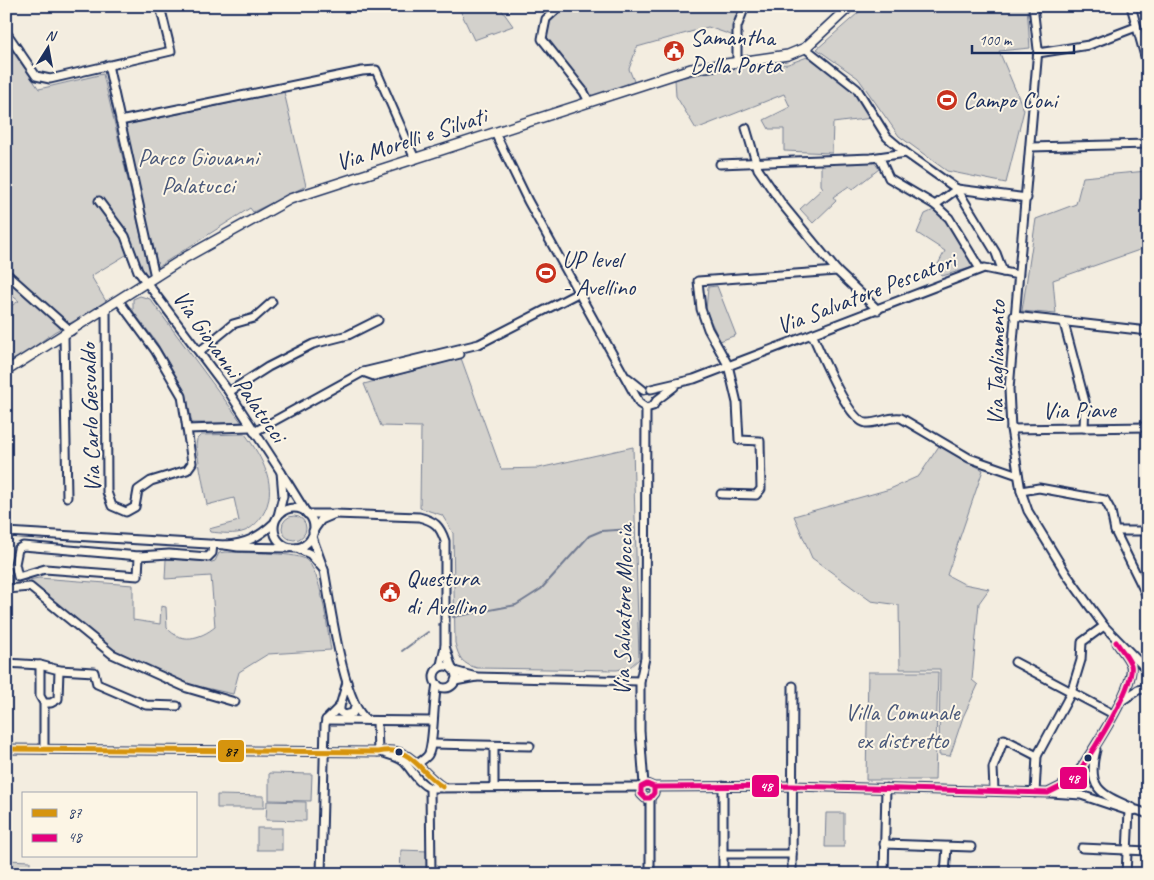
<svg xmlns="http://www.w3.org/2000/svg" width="1154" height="880" viewBox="0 0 1154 880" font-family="Caveat,sans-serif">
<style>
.green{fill:#d3d1cc;stroke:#778095}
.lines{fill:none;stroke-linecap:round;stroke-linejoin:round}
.stream{stroke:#707a91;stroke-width:2}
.minor-casing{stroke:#1b2f5e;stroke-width:11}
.major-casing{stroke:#1b2f5e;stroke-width:12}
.minor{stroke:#fcf5e5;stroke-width:7}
.major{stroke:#fcf5e5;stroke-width:9}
.bus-1-casing{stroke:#fcf5e5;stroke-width:9}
.bus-2-casing{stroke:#fcf5e5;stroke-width:9}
.bus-1{stroke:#d6940e;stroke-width:5}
.bus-2{stroke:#e5007d;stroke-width:5}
.bus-dot{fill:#1b2f5e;stroke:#fcf5e5;stroke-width:2}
.labels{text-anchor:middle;stroke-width:4;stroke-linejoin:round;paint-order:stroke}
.poi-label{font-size:24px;fill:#1b2f5e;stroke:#fcf5e5;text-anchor:start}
.street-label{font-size:24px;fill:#1b2f5e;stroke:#fcf5e5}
.park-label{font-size:24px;fill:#49587a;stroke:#fcf5e5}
.line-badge{stroke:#fcf5e5;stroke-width:2}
.badge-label{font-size:14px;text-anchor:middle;font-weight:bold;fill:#fff}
.pale-badge-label{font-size:14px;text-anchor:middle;font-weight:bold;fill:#111}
</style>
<rect width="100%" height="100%" fill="#f3ede0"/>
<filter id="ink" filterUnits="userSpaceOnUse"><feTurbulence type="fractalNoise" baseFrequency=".02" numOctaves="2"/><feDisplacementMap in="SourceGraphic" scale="10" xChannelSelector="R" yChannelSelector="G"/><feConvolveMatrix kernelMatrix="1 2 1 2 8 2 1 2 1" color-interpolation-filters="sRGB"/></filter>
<g filter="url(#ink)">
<g class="green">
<polygon points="458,6 499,6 513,26 474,40"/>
<polygon points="560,6 745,6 737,37 708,27 637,47 629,69 636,86 589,102 542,39 544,26"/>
<polygon points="866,6 1027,6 1030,48 999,51 1024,110 1006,183 947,171 899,136 858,78 817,49"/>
<polygon points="6,42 39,89 103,74 150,274 142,281 126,255 91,276 107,303 54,332 6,368 6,309 19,301 6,291"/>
<polygon points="810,56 857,91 872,118 833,123 832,153 784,151 784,129 769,129 764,120 790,107 784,94 696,129 676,96 675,79 730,68 788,64"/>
<polygon points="284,92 306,186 253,212 250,208 156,268 125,125"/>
<polygon points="874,162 879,169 852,190 849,186 833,197 836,201 813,223 800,209 823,188 821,185 821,164"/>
<polygon points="1147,171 1148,247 1053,280 1056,314 1022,311 1036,219 1076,204 1083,177"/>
<polygon points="936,209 952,229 974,267 942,276 937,266 945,251 917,233 925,214"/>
<polygon points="717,286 736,335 720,341 706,311 708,287"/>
<polygon points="140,296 150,299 242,423 192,423 186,393 157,343 133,311 133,299"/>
<path d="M 461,358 L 501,469 L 539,468 L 633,447 L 639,659 L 630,667 L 617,670 L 477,668 C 462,664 459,658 455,643 L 453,533 L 442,515 L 420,508 L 421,427 L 381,426 L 364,384 Z"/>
<path d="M 245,434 C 262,457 280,488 262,516 C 258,522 252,528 245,531 C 235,535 221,533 210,532 L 209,529 L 239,521 L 234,498 L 207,505 L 196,446 L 197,439 L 201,435 Z"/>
<polygon points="939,446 983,470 947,575 964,584 989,589 979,603 972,680 978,685 963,717 950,756 939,755 940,669 900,669 899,605 871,601 812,558 794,516 890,489 919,476"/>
<circle cx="294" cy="528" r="12"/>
<path d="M 225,552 C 242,553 292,552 305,559 C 322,570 327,630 331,650 L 268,654 L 239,672 L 233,694 L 188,684 L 114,652 L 31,585 L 24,581 L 39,578 L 133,585 L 133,620 L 160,624 L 161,606 L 166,607 L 167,628 C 181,644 200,639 215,627 L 211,576 L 165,579 L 166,559 L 212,562 L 215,561 L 219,553 Z"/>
<polygon points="868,672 938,672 935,780 866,780"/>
<polygon points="269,773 312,774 311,801 269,800"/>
<polygon points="217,795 264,796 264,808 217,808"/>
<polygon points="267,801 306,802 306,821 266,820"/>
<polygon points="826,813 844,813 844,847 825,847"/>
<rect x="257" y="828" width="25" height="22"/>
<polygon points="401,850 428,851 428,874 400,874"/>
<polygon points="6,860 30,861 30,874 6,874"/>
</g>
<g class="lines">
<g class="stream">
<polyline points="453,617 516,605 541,589 589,536 601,531 632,529"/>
<polyline points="439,625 439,624"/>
<polyline points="402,651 428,632"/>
</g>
<g class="minor-casing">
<g id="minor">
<polyline points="560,6 546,19 542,39 584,92 589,102"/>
<polyline points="1033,6 1038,49 1009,389 1011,429 1021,491 1028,511 1067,575 1104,626 1148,671"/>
<polyline points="1131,6 1148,67"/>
<polyline points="6,32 36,76 50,79 171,51 160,6"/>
<polyline points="805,48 857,89 887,137 906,153 957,189 996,253 1003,272"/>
<polyline points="1038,53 1089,45 1136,27"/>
<polyline points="737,61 737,27 745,6"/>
<polyline points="108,65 155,277"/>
<polyline points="120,121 362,71 376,70 415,159"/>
<polyline points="746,128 758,169 782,204 837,271 878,310"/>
<polyline points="495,133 528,201 640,404 646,408 653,406 657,400 674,387"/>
<polyline points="1031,147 1148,144"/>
<polyline points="880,158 889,178 935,205 949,218 980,269"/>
<polyline points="720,164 871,158 906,153"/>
<polyline points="957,189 1027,198"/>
<polyline points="99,201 125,236 138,271 229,392 281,472"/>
<polyline points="935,205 957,189"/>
<polyline points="6,273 71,331"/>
<polyline points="119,301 155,350 182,396 187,429 250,427"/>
<polyline points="106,309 107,492 112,506 126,512 135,507 138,490 151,481 187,470 192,463 187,429"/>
<polyline points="1014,316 1148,331"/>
<polyline points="1064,323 1085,402 1084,428"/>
<path d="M 812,334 C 820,351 848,421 866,423 C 878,424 888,416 901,418 L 969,458 L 1018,475"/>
<polyline points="64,336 67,497"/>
<polyline points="200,351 233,324 254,318 272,302"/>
<polyline points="363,372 374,376 460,354"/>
<polyline points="628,378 643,390"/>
<polyline points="651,389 694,379 984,268 1018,275"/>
<polyline points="229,392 268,367 313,344 348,335 378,320"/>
<polyline points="1011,429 1148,427"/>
<polyline points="254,432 363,372 479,344 580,292"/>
<polyline points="1021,491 1039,488 1105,500 1111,511 1115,531 1148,531"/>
<polyline points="721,494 756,495 761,489 760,441 739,440 737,403 728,365 708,329 701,309 698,281 837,271"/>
<circle cx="294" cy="528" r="20"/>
<path d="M 335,514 L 419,517 C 435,521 440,526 445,541 L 445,646"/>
<polyline points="278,516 283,496 281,472 307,514 335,514 321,520 313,531"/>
<path d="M 274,523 C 259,537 246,544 225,545 L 238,547 L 288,548"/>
<polyline points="1115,531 1148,598"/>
<polyline points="6,532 225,545"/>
<polygon points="23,546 139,556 138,576 45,569 18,577 15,564 18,549"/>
<polyline points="297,548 310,554 324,570 312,537"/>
<polyline points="139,556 169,554 208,557 212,553 213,544"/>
<path d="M 324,570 C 330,602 343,704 367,720"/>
<polyline points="6,577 7,589"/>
<polyline points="7,589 30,587 112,654 187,688 235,702"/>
<polyline points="1015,662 1113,714"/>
<polyline points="6,663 40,665"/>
<circle cx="445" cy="677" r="11"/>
<polyline points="438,668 441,665 445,646 452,669"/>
<polyline points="59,670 94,672 97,684 146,705 177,706"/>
<polyline points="454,671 476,677 455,681"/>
<polyline points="476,677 640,681"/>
<polyline points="1120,702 1138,690 1148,688"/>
<polyline points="340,706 340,712 345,715 353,713 355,707"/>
<polyline points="326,720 432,721"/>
<polyline points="377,721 378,752"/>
<polyline points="432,744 530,746"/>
<polyline points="494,746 494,787"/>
<path d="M 6,749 L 378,752 C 412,744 419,773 443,787"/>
<polyline points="44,749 44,703 40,696 40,665 59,670 58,699 51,703 44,703"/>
<path d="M 1096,750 C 1086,789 1101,794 1133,808"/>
<path d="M 381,752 C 388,755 397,756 403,761 C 412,769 417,783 430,788 L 641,787"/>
<path d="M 419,763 C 421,761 426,758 428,755 C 434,746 433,701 437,684"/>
<polyline points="644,785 640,731 640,681 645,658 646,408"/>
<path d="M 654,787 L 654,793 L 650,798 L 645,798 L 641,794 L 641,787 L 647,784 L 654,787 L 792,786 L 1048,793 L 1070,782 L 1078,773 C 1090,754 1135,688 1131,666 C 1130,659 1121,650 1117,643"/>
<polyline points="430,788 431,874"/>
<polyline points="994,790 993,768 1004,739 1037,756"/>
<polyline points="1035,793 1037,756 1071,693 1081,660 1082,642 1104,626"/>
<polyline points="1051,793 1081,795 1129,811 1137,810 1148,814"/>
<polyline points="884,844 971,847"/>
<polyline points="1082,848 1148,851"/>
<polyline points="723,854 792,854"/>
<polyline points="321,874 325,725 326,720 340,706 347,682"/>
<polyline points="650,874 650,798"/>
<polyline points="723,874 723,786"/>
<polyline points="792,874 793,686"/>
<polyline points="884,874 886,788"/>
<polyline points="945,874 947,847"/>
<polyline points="1126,874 1129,811"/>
</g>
</g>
<g class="major-casing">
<polyline id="major" points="6,371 186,257 290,199 691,69 788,55 805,48 850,6"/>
</g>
<use href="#minor" class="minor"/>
<use href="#major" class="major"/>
<g class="bus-1-casing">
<path id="bus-1" d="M 6,749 L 378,752 C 412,744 419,773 443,787"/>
</g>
<g class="bus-2-casing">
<path id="bus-2" d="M 654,787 L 654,793 L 650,798 L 645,798 L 641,794 L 641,787 L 647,784 L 654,787 L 792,786 L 1048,793 L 1070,782 L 1078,773 C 1090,755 1136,685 1131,665 C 1128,657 1121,649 1116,642"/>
</g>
<use href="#bus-1" class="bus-1"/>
<use href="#bus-2" class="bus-2"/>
</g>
</g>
<defs>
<g id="civic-disc" transform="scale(1.125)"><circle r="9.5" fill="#c8321e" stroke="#fcf5e5"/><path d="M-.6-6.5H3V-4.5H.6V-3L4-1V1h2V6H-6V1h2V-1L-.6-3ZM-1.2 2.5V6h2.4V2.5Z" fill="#fff"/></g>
<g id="stadium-disc" transform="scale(1.125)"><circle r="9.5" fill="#c8321e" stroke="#fcf5e5"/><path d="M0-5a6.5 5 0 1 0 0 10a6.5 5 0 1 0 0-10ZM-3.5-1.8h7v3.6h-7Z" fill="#fff"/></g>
</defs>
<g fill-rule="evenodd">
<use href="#civic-disc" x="674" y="51"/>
<use href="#stadium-disc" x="947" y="100"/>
<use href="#stadium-disc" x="546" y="273"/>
<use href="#civic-disc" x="390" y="592"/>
</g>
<g class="bus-dot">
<circle cx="399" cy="752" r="4.5"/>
<circle cx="1088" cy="758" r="4.5"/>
</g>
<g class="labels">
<g class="poi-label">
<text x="690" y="45">Samantha<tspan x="690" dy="28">Della Porta</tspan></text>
<text x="963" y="108">Campo Coni</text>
<text x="562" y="267">UP level<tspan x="562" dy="28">- Avellino</tspan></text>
<text x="406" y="586">Questura<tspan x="406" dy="28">di Avellino</tspan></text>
</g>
<g class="street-label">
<text transform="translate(411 139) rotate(-18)" y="8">Via Morelli e Silvati</text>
<text transform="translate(866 293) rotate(-21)" y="8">Via Salvatore Pescatori</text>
<text transform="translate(996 363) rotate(-89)" y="8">Via Tagliamento</text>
<text transform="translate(230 366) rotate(55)" y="8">Via Giovanni Palatucci</text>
<text transform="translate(1079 410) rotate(-1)" y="8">Via Piave</text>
<text transform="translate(90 418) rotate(-92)" y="8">Via Carlo Gesualdo</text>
<text transform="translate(623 610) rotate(-89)" y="8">Via Salvatore Moccia</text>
</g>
<g class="park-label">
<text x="198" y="165">Parco Giovanni<tspan x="198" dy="28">Palatucci</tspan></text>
<text x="902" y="720">Villa Comunale<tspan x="902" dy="28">ex distretto</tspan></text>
</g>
</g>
<g class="line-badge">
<rect x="217" y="739" width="28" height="24" rx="5" fill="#d6940e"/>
<rect x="1059" y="766" width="29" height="24" rx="5" fill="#e5007d"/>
<rect x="751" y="774" width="29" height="24" rx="5" fill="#e5007d"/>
</g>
<g class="badge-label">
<text x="1073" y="783">48</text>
<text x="766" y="791">48</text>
</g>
<g class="pale-badge-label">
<text x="231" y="756">87</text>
</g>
<rect width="1154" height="880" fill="none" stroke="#fcf5e5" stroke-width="25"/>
<rect x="12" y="12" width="1129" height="855" fill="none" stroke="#1b2f5e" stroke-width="2" filter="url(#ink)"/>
<rect x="22" y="792" width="175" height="65" fill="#fcf5e5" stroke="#a2a6af"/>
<rect x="32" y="809" width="25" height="8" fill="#d6940e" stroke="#a2a6af"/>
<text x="68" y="818" font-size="15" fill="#1b2f5e">87</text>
<rect x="32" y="834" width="25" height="8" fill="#e5007d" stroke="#a2a6af"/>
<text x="68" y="842" font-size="15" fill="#1b2f5e">48</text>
<g transform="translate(48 48) rotate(11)" stroke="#fcf5e5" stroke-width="4" paint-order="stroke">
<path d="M0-4L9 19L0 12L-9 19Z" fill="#1b2f5e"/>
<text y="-8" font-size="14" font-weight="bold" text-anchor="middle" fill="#1b2f5e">N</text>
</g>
<path d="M972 45v8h102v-8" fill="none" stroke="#1b2f5e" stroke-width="2.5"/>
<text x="979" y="45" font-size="15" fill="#1b2f5e" stroke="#fcf5e5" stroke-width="4" paint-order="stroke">100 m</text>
</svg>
